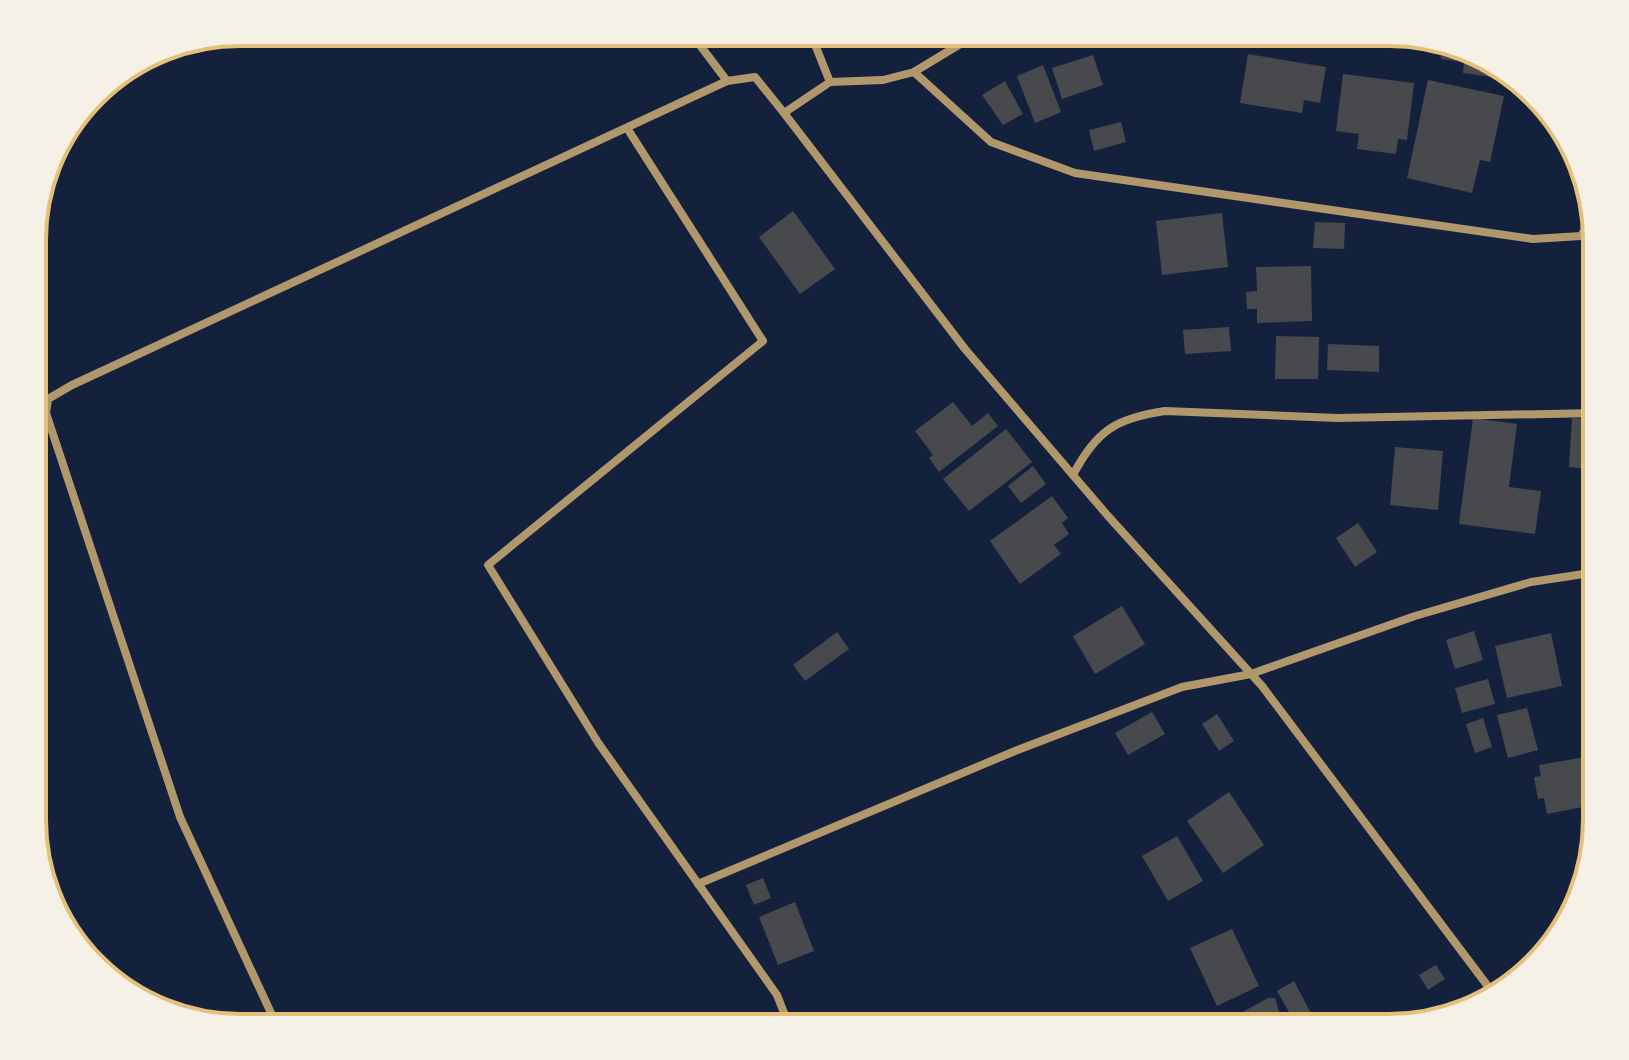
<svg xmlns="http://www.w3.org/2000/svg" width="1629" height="1060" viewBox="0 0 1629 1060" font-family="'Source Sans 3',sans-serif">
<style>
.building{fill:#48494c}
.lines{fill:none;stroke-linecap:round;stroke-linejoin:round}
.minor{stroke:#b1986c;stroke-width:8}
.rim{fill:none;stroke:#e5c07b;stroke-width:4}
</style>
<rect width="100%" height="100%" fill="#14213d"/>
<g class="building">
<polygon points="1271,32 1321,32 1319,46 1270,39"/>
<polygon points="1352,32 1390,32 1410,38 1409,49 1351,41"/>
<polygon points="1442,48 1505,67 1505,69 1494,67 1492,77 1463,73 1464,62 1441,59"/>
<polygon points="1248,54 1326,67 1320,103 1304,100 1302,113 1240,103"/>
<polygon points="1093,55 1103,85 1062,99 1052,68"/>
<polygon points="1043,65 1061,112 1035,123 1017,76"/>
<polygon points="1343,74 1414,83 1407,140 1398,139 1396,154 1357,149 1359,134 1336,131"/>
<polygon points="1428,80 1504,96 1490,162 1480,160 1472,193 1407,178"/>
<polygon points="1005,81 1023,114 1003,125 982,95"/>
<polygon points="1121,122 1126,142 1094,151 1089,130"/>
<polygon points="793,211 835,269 800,294 759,237"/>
<polygon points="1222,213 1228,267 1162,275 1156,221"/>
<polygon points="1315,222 1345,223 1344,249 1313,248"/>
<polygon points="1311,266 1312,321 1257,323 1257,309 1247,309 1246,292 1257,291 1256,267"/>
<polygon points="1229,327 1231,351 1185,354 1183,330"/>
<polygon points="1276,336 1319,337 1318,379 1275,379"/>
<polygon points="1328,344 1379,346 1379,372 1327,370"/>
<polygon points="953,402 972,426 988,413 998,426 939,472 929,458 933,455 915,431"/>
<polygon points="1473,418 1517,424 1509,487 1541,491 1535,534 1459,524"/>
<polygon points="1572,418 1597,419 1597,482 1590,481 1590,469 1569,467"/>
<polygon points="1006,429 1032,462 969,511 943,479"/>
<polygon points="1395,447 1443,451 1438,510 1390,505"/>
<polygon points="1033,466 1046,484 1021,503 1008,486"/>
<polygon points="1052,496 1068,518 1062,523 1069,534 1054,545 1061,554 1020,584 990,541"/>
<polygon points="1358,523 1377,552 1355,567 1336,538"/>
<polygon points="1122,606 1145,644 1095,674 1073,636"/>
<polygon points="1474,631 1483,660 1455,669 1446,640"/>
<polygon points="837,632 849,649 805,681 793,665"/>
<polygon points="1551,633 1562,686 1507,698 1495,646"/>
<polygon points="1488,679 1495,704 1462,713 1455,688"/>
<polygon points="1527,708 1538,750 1508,758 1497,715"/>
<polygon points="1152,712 1165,734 1128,755 1115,733"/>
<polygon points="1217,714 1234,741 1219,751 1202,724"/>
<polygon points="1483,718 1492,747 1475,753 1466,724"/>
<polygon points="1585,757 1593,805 1547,814 1544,798 1538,799 1534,777 1541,776 1539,765"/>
<polygon points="1229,792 1264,845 1223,873 1187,821"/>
<polygon points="1177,836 1203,881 1168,901 1142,856"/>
<polygon points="763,878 771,898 754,905 746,885"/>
<polygon points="795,902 814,951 778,965 759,917"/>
<polygon points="1232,929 1259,986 1217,1006 1190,948"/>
<polygon points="1436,965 1445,979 1428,990 1419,975"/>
<polygon points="1294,981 1313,1017 1297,1026 1277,991"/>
<polygon points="1268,998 1275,998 1282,1021 1289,1018 1295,1028 1273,1028 1268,1019 1259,1024 1261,1028 1235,1028 1230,1019"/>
<polygon points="1209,1020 1213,1028 1195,1028"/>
</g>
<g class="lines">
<g class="minor">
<polyline points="690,32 727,81"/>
<polyline points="810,32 830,82"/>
<polyline points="914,72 991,142 1075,173 1533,239 1581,236 1593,216"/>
<polyline points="784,113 965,349 1108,516 1262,686 1496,997"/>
<polyline points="627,128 763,341 488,565 599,744 777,995 790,1028"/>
<path d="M 1073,475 C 1096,431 1116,418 1165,411 L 1337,418 L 1597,413"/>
<polyline points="698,884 1015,751 1182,687 1251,674 1415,616 1531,582 1597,572"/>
<polyline points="1436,1017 1490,989"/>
<polyline points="278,1028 180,817 46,413 48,399 72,385 727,81 755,77 784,113 830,82 883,80 914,72 980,32"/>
</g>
</g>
<path d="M0 0H1629V1060H0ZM240 46H1389A194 194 0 0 1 1583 240V820A194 194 0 0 1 1389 1014H240A194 194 0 0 1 46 820V240A194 194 0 0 1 240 46Z" fill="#f6f1e7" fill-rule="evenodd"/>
<path class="rim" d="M240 46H1389A194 194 0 0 1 1583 240V820A194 194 0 0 1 1389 1014H240A194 194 0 0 1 46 820V240A194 194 0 0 1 240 46Z"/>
</svg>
